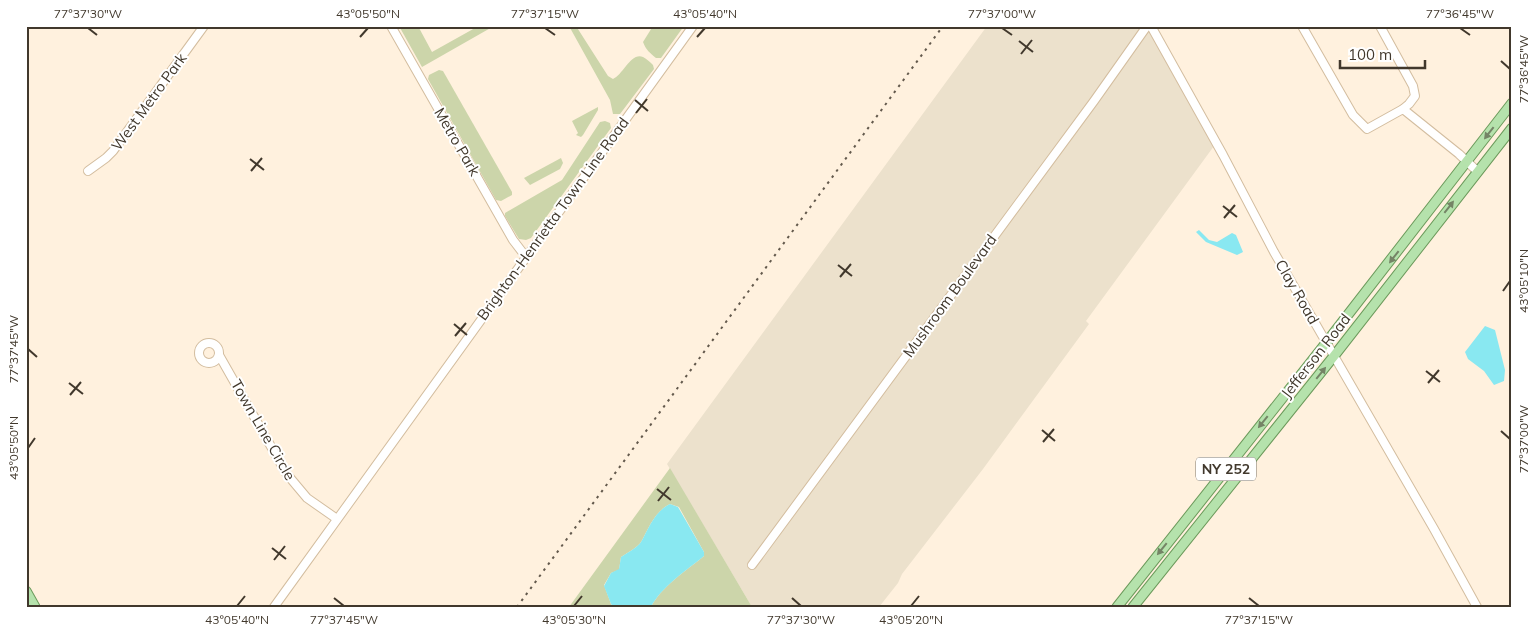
<svg xmlns="http://www.w3.org/2000/svg" width="1538" height="633" viewBox="0 0 1538 633" font-family="Mulish,sans-serif">
<style>
.industrial{fill:#ece1cc}
.green{fill:#ccd5aa}
.water{fill:#89e8f1}
.lines{fill:none;stroke-linecap:round;stroke-linejoin:round}
.minor-casing{stroke:#d3bd9f;stroke-width:10}
.major-casing{stroke:#6c9a5b;stroke-width:11}
.minor{stroke:#fff;stroke-width:8}
.major{stroke:#b5e2ac;stroke-width:9}
.rail{stroke:#63594c;stroke-width:2;stroke-dasharray:2.5 5;stroke-linecap:butt}
.oneway{fill:#758466}
.ticks{fill:none;stroke:#41382c;stroke-width:2}
.labels{text-anchor:middle;stroke-width:4;stroke-linejoin:round;paint-order:stroke}
.shield{fill:#fff;stroke:#7a746b;stroke-width:1}
.shield-label{font-size:14px;font-weight:bold;fill:#41382c}
.street-label{font-size:15px;fill:#41382c;stroke:#fff}
.neatline{fill:none;stroke:#41382c;stroke-width:2}
.ticks-label{font-size:12px;text-anchor:middle;fill:#41382c}
</style>
<rect width="100%" height="100%" fill="#fff1de"/>
<polygon class="industrial" points="987,26 1146,26 1214,146 1086,321 1089,324 983,469 902,574 898,583 879,607 752,607 667,464"/>
<g class="green">
<polygon points="399,26 418,26 432,52 475,28 475,26 494,26 422,67"/>
<path d="M 569,26 L 576,26 L 608,76 L 613,79 C 623,75 631,52 643,57 C 647,59 650,62 653,65 L 654,69 L 620,114 L 613,114 L 610,100 Z"/>
<path d="M 653,26 L 684,26 L 661,58 L 656,58 C 650,53 646,50 643,42 Z"/>
<polygon points="439,70 443,71 512,192 512,195 501,201 496,200 428,79 429,75"/>
<polygon points="598,107 598,110 583,135 581,137 576,135 578,133 572,121"/>
<polygon points="605,121 610,123 611,128 531,238 526,240 519,239 505,216 505,213 562,180 600,122"/>
<polygon points="561,158 563,163 560,169 530,185 524,178"/>
<path d="M 670,468 L 752,607 L 651,607 C 661,587 687,570 704,556 L 704,552 L 679,507 L 670,504 C 654,512 649,528 641,542 C 637,548 627,553 621,557 L 619,570 L 611,573 L 604,585 L 611,604 L 614,607 L 569,607 Z"/>
</g>
<g class="water">
<polygon points="1199,230 1209,240 1217,242 1232,233 1236,235 1243,252 1237,255 1206,242 1196,232"/>
<polygon points="1485,326 1495,330 1505,370 1504,381 1494,385 1484,371 1468,359 1465,352"/>
<path d="M 670,504 L 678,507 L 704,552 L 704,556 C 687,570 661,587 651,607 L 614,607 L 611,604 L 604,586 L 611,573 L 619,569 L 621,557 C 627,553 637,548 641,542 C 649,528 654,512 670,504 Z"/>
</g>
<g class="lines">
<g class="minor-casing">
<g id="minor">
<polyline points="391,26 513,240 526,257"/>
<polyline points="1151,26 1223,155 1274,252 1434,529 1477,607"/>
<polyline points="1302,26 1353,115 1367,129 1403,109 1459,154 1477,171"/>
<polyline points="1380,26 1413,86 1415,96 1409,104 1403,109"/>
<polyline points="88,171 106,158 113,151 204,26"/>
<circle cx="209" cy="353" r="10"/>
<polyline points="219,355 286,473 307,498 337,519"/>
<polyline points="752,565 1094,101 1147,26"/>
<polyline points="274,607 693,26"/>
</g>
</g>
<g class="major-casing">
<g id="major">
<polyline points="26,591 35,607"/>
<polyline points="1117,607 1326,343 1512,103"/>
<polyline points="1133,607 1334,356 1512,128"/>
</g>
</g>
<use href="#minor" class="minor"/>
<use href="#major" class="major"/>
<polyline class="rail" points="517,607 943,26"/>
</g>
<defs><path id="oneway-solid" d="M-6-.8H1V-3.2L6.5 0L1 3.2V.8H-6Z" transform="scale(1.25)"/></defs>
<g class="oneway">
<use href="#oneway-solid" transform="translate(1489 133) rotate(128)"/>
<use href="#oneway-solid" transform="translate(1449 207) rotate(-52)"/>
<use href="#oneway-solid" transform="translate(1394 257) rotate(128)"/>
<use href="#oneway-solid" transform="translate(1321 373) rotate(-51)"/>
<use href="#oneway-solid" transform="translate(1263 422) rotate(129)"/>
<use href="#oneway-solid" transform="translate(1162 549) rotate(129)"/>
</g>
<path class="ticks" d="M 88,28 L 97,35M 545,28 L 555,35M 1002,28 L 1012,35M 1460,28 L 1470,35M 360,37 L 368,28M 697,37 L 705,28M 1019,41 L 1033,52M 1021,54 L 1032,40M 1501,61 L 1510,69M 635,100 L 648,111M 636,113 L 647,99M 250,159 L 264,170M 251,171 L 262,158M 1223,206 L 1237,217M 1224,218 L 1235,205M 838,265 L 852,276M 840,277 L 851,264M 1503,291 L 1510,281M 454,324 L 467,335M 455,336 L 466,323M 28,349 L 37,357M 1426,371 L 1440,382M 69,383 L 83,394M 1428,383 L 1439,370M 70,395 L 81,382M 1042,430 L 1055,441M 1501,431 L 1510,439M 1043,442 L 1054,429M 28,448 L 35,438M 657,489 L 671,500M 658,501 L 669,487M 272,548 L 286,559M 274,560 L 285,546M 334,598 L 344,606M 792,598 L 801,606M 1249,598 L 1259,606M 237,606 L 245,596M 574,606 L 582,596M 911,606 L 919,596"/>
<g class="labels">
<rect class="shield" x="1196" y="457.5" width="60" height="23" rx="4"/>
<g class="shield-label">
<text x="1226" y="474">NY 252</text>
</g>
<g class="street-label">
<text transform="translate(149 102) rotate(-54)" y="5">West Metro Park</text>
<text transform="translate(457 142) rotate(60)" y="5">Metro Park</text>
<text transform="translate(553 219) rotate(-54)" y="5">Brighton-Henrietta Town Line Road</text>
<text transform="translate(1297 292) rotate(60)" y="5">Clay Road</text>
<text transform="translate(950 296) rotate(-54)" y="5">Mushroom Boulevard</text>
<text transform="translate(1316 356) rotate(-52)" y="5">Jefferson Road</text>
<text transform="translate(263 430) rotate(60)" y="5">Town Line Circle</text>
</g>
</g>
<rect width="1538" height="633" fill="none" stroke="#ffffff" stroke-width="55"/>
<path d="M1340 60v8h85v-8" fill="none" stroke="#41382c" stroke-width="2.5"/>
<text x="1348" y="60" font-size="15" fill="#41382c" stroke="#ffffff" stroke-width="4" paint-order="stroke">100 m</text>
<rect x="28" y="28" width="1482" height="578" class="neatline"/>
<g class="ticks-label">
<text x="88" y="18">77°37'30"W</text>
<text x="368" y="18">43°05'50"N</text>
<text x="545" y="18">77°37'15"W</text>
<text x="705" y="18">43°05'40"N</text>
<text x="1002" y="18">77°37'00"W</text>
<text x="1460" y="18">77°36'45"W</text>
<text transform="translate(1524 69) rotate(-90)" y="4">77°36'45"W</text>
<text transform="translate(1524 281) rotate(-90)" y="4">43°05'10"N</text>
<text transform="translate(14 349) rotate(-90)" y="4">77°37'45"W</text>
<text transform="translate(1524 439) rotate(-90)" y="4">77°37'00"W</text>
<text transform="translate(14 448) rotate(-90)" y="4">43°05'50"N</text>
<text x="237" y="624">43°05'40"N</text>
<text x="344" y="624">77°37'45"W</text>
<text x="574" y="624">43°05'30"N</text>
<text x="801" y="624">77°37'30"W</text>
<text x="911" y="624">43°05'20"N</text>
<text x="1259" y="624">77°37'15"W</text>
</g>
</svg>
